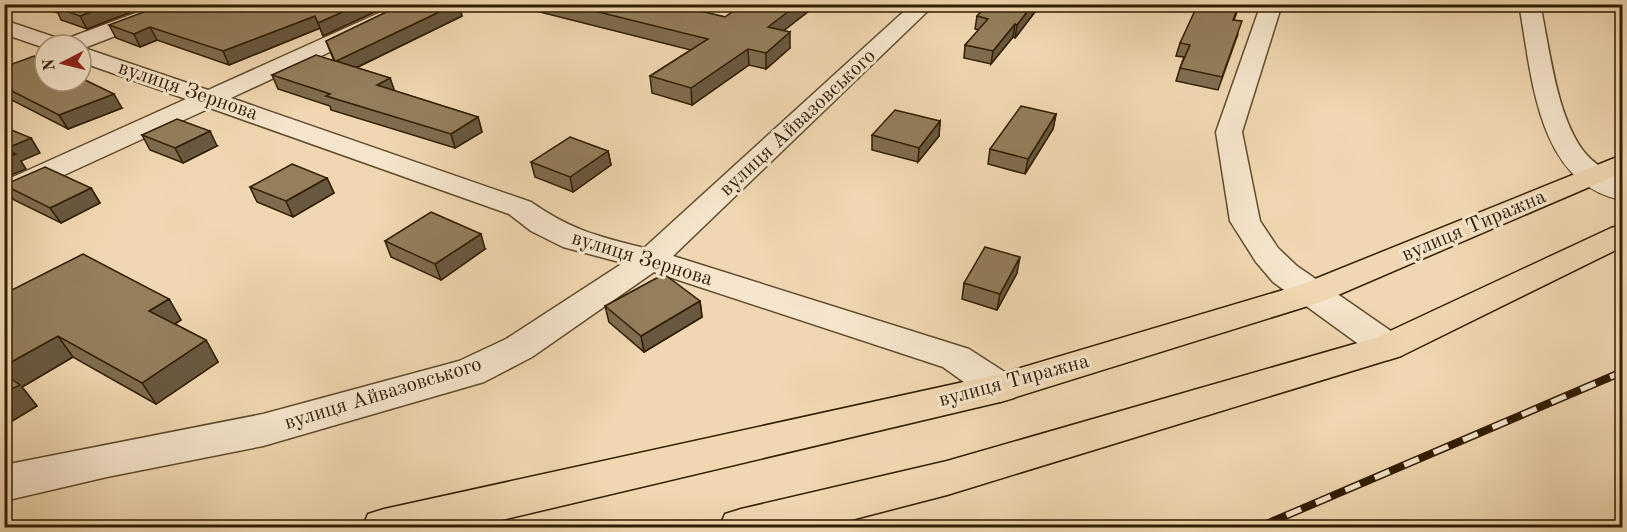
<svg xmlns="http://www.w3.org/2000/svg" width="1627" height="532" viewBox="0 0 1627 532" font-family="'Old Standard TT',serif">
  <rect width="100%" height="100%" fill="#f0d7b1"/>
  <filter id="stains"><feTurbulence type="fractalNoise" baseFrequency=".00333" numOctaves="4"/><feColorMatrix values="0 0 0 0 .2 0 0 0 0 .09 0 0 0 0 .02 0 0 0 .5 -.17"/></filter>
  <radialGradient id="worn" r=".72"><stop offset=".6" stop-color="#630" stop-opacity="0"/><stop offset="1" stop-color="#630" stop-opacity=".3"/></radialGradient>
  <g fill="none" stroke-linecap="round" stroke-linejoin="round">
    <defs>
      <path id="minor" d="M160,4H191L188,8L84,48L208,90L399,4H427L424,8L231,98L531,202C571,230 597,236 644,248L912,4H935L673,256L969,349L1014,378L1019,388L1014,398L1000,402L986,398L943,367L654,272L532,357L484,382L263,446L107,477L4,501V465L263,414L459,361L506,339L623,263L563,247L531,231L509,214L210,108L14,198L4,201V181L186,99L81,62V45H45V48L4,34V20L63,40Z
        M1261,4H1282L1242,132L1260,221L1278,248L1297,266L1401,338L1406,347L1401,356L1388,360L1375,356L1273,282L1256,262L1230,221L1216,132Z
        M1519,4H1540C1550,49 1556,117 1585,153C1595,165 1609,172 1622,180V200C1536,183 1532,74 1519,4Z"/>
      <path id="major" d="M1622,155V173L1324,301L1000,402L468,528H362L368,514L384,509L1000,374L1300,285Z
        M1622,225V247L1401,356L947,495L820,528H719L725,514L741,509L947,461L1375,338L1611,228Z"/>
    </defs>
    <use href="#minor" stroke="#604c2c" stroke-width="3"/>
    <use href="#major" stroke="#301d00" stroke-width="3"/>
    <use href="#minor" fill="#f5e5cc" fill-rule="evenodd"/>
    <use href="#major" fill="#f0d7b1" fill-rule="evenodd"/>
    <defs>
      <path id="rail" d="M1257,528L1622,372"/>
    </defs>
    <use href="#rail" stroke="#301d00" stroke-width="8"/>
    <use href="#rail" stroke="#f5e5cc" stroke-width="5" stroke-dasharray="16" stroke-linecap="butt"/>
  </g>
  <path fill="#7f6c4f" stroke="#301d00" stroke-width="1.5" d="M32,4H152L87,29L61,20L58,13Z
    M392,4L323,36L320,28L229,65L157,40L140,47L116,38L109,25Z
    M403,4H459L462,16L356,68L390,78L394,91L478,117L482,132L455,148L331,110L330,106L278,89L272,75L334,61L326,41Z
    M508,4H671L725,17L744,4H818L784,30L790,48L766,69L749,65L692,105L652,93L650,76L691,50Z
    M988,4H1041L1015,38L1013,37L991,64L964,58L965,45L979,30L975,29L977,16Z
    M1240,4L1234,20L1238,34L1218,90L1176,81L1180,68L1184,57L1176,56L1180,43Z
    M4,67L122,108L68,129L4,96Z
    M1056,114L1053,129L1025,174L988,164L990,149Z
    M940,121L939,136L918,162L872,150V135Z
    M142,135L217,146L183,163L150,150Z
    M608,151L611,165L573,192L535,177L531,162Z
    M327,178L334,193L293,217L257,202L250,187Z
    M4,185L91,188L100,203L61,223L14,200Z
    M385,241L485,249L441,280L391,257Z
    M1017,273L997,310L962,299L964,283Z
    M4,294L169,299L181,320L175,324L206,340L218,362L156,404L73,357L22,387L37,406L4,426Z
    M700,301L702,317L644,352L609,322L605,306Z"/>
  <path fill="#685840" stroke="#301d00" stroke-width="1.5" d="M112,4H152L87,29L80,16Z
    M360,4H392L323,36L318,23Z
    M456,4H459L462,16L341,75L336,61Z
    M798,4H818L769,42L768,27Z
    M1033,4H1041L1015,38L1017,25Z
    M315,16L320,28L229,65L223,51Z
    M1015,24L1013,37L991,64L993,51Z
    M150,27L157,40L140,47L134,34Z
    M790,32V48L766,69V53Z
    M748,49L749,65L692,105L691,88Z
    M390,78L395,92L377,85Z
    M114,94L122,108L68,129L59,115Z
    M1056,114L1053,129L1025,174L1028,159Z
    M478,117L482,132L455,148L451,134Z
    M940,121L939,136L918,162L919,148Z
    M210,131L217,146L183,163L175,148Z
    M31,138L40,153L21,161L26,169L4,178L5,149Z
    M608,151L611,165L573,192L570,177Z
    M327,178L334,193L293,217L286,201Z
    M91,188L100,203L61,223L50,208Z
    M481,234L485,249L441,280L435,264Z
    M1020,257L1017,273L997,310L1000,294Z
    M169,299L181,320L162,332L149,311Z
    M700,301L702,317L644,352L641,336Z
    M58,336L73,357L22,387L37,406L4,426V366Z
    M206,340L218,362L156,404L142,383Z"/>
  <path fill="#947e5c" stroke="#301d00" stroke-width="1.5" d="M112,4L80,16L54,7L62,4Z
    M165,4H360L318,23L315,16L223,51L150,27L134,34L109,25Z
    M403,4H456L336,61L390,78L377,85L478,117L451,134L326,96L330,94L272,75L316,55L335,61L326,41Z
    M566,4H671L725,17L744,4H798L768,27L790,32L766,53L748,49L691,88L650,76L708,39Z
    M988,4H1033L1017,25L1015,24L993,51L965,45L988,19L977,16Z
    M1198,4H1239L1233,20L1242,21L1222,77L1180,68L1190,45L1180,43Z
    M34,56L45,62V81H81V78L114,94L59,115L4,87V67Z
    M1021,106L1056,114L1028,159L990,149Z
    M895,110L940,121L919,148L872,135Z
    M177,119L210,131L175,148L142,135Z
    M4,127L31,138L5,149L16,154L4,159Z
    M570,137L608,151L570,177L531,162Z
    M292,164L327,178L286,201L250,187Z
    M45,167L91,188L50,208L4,185Z
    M431,212L481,234L435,264L385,241Z
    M985,247L1020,257L1000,294L964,283Z
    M83,254L169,299L149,311L206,340L142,383L58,336L4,366V294Z
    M664,274L700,301L641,336L605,306Z
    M4,374L20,385L4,393Z"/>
  <g text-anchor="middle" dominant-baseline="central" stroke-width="6" stroke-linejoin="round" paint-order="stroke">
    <g font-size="21" fill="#301d00" stroke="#f5e5cc">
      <text transform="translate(188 91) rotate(19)">вулиця Зернова</text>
      <text transform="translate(798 123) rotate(-43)">вулиця Айвазовського</text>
      <text transform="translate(1474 226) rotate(-23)">вулиця Тиражна</text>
      <text transform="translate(642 259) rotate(17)">вулиця Зернова</text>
      <text transform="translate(1014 381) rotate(-15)">вулиця Тиражна</text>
      <text transform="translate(383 394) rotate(-17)">вулиця Айвазовського</text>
    </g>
  </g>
  <rect width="1627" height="532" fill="none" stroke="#f0d7b1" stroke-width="24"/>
  <rect x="6" y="6" width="1615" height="520" fill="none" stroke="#301d00" stroke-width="3"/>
  <rect x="12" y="12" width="1603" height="508" fill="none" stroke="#301d00" stroke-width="1.5"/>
  <g transform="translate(63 63) rotate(263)"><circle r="28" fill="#f5e5cc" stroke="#a6957a" stroke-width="1.5"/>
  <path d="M0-4.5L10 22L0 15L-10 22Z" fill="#8f2418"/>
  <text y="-9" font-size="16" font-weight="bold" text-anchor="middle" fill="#301d00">N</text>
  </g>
  <rect width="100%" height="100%" filter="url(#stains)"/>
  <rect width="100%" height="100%" fill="url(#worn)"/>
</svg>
